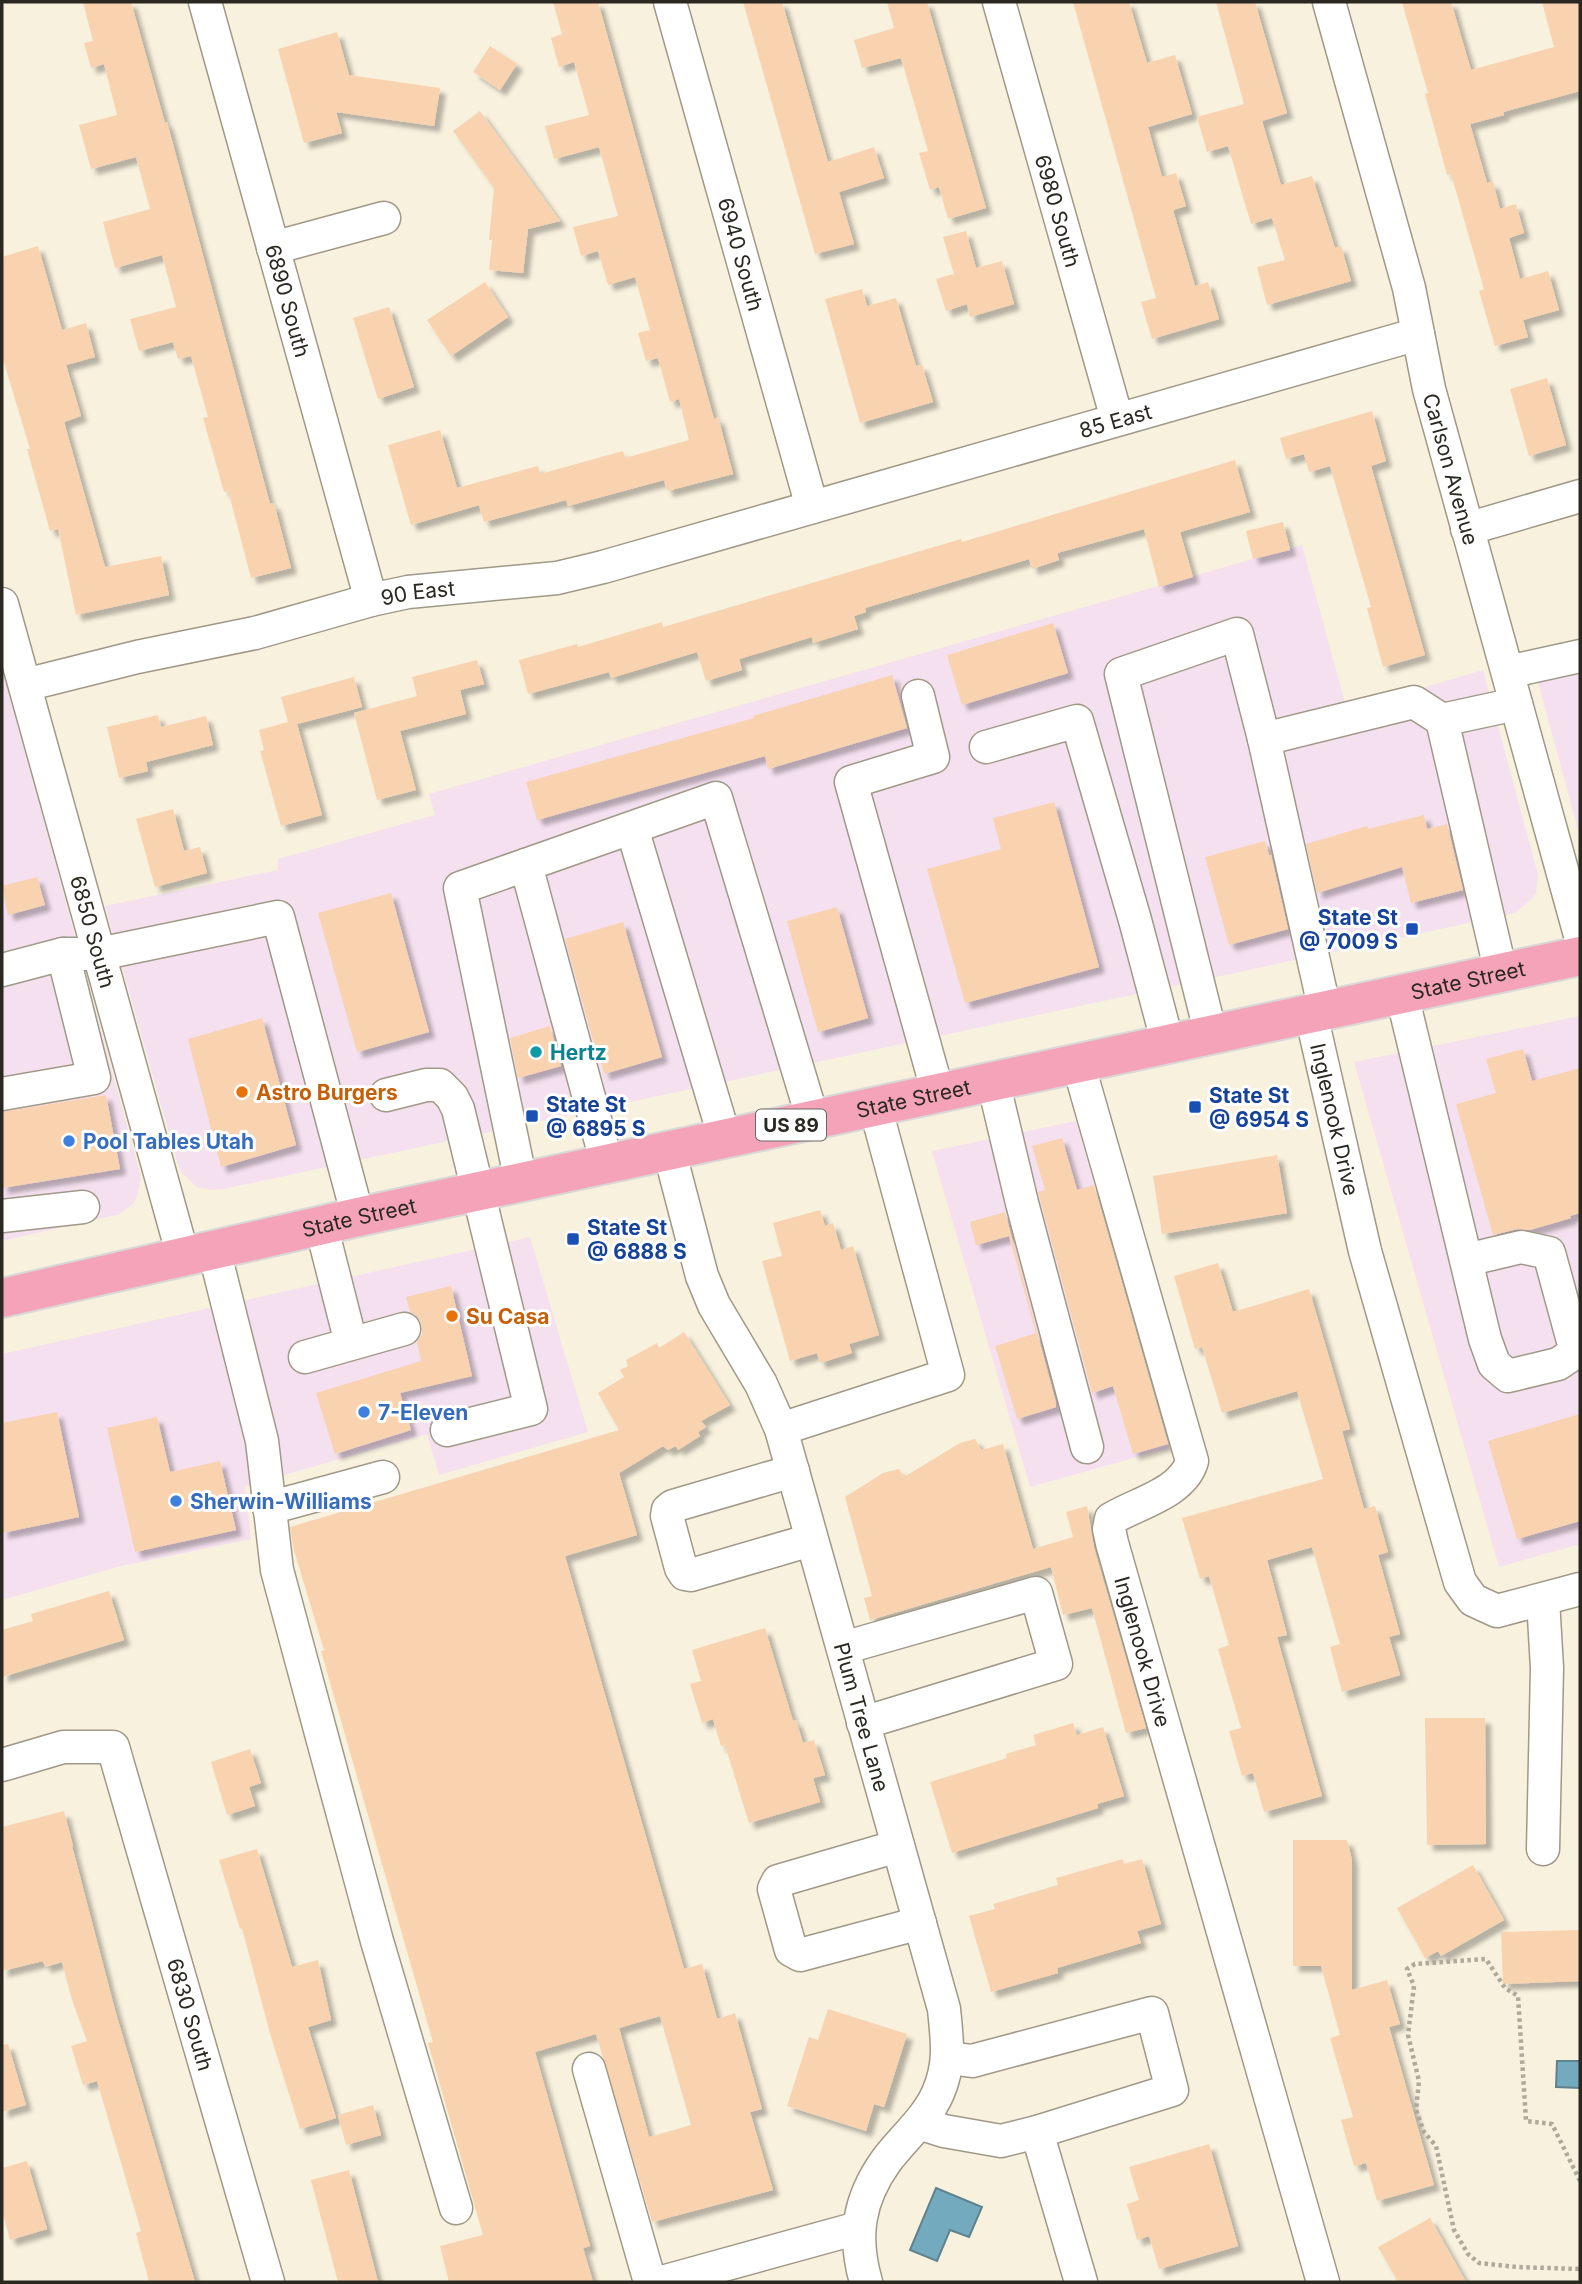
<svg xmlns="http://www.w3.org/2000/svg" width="1582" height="2284" viewBox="0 0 1582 2284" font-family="Inter,sans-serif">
  <defs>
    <filter id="shadow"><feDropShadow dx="6" dy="6" stdDeviation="2" flood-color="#0004"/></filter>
  </defs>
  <rect width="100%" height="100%" fill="#f8f1de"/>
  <path fill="#f5e0ef" d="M1302,545L1347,710L1483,670L1538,875L1536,893L1533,898L1515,913L223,1189L212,1190L197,1187L182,1173L177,1162L105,906L278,870V859L435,815L429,794Z
    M1580,645V837L1531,656Z
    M4,676L141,1177L137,1197L133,1204L120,1214L2,1241V677Z
    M1580,1016V1544L1499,1567L1354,1062Z
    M1076,1121L1169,1448L1030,1487L932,1151Z
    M530,1237L588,1432L439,1475L427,1434L245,1486L251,1539L121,1566L2,1600V1354Z"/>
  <path fill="#74aabe" stroke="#5e838f" stroke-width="2" d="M1557,2061H1580V2088L1556,2087Z
    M936,2188L982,2207L969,2237L950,2230L937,2261L910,2250Z"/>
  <path fill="#f9d3af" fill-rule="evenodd" filter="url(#shadow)" d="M83,2H131L165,123L167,122L270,504L274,503L291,568L251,578L228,490L224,492L203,418L208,417L191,356L178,359L173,342L139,351L130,319L176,307L162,255L115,268L103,222L150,209L136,157L91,169L79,125L117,115L104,64L91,68L84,43L93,41Z
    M553,2H598L714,419L718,417L733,474L667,491L664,480L568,506L566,500L484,522L479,505L411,525L388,445L440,430L457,488L538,466L540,474L623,451L625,458L689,440L679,399L670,402L658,358L646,361L638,333L650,330L635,277L608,285L598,251L581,256L573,227L618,216L599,147L554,159L545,126L589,115L574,62L559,67L551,38L562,34Z
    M743,2H782L828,162L874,147L884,178L839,192L854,244L815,254Z
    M887,2H927L986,208L948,219L939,187L930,190L919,153L928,151L901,58L862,68L854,40L894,28Z
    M1073,2H1129L1147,63L1175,55L1192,114L1148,127L1162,177L1176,173L1186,206L1173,210L1195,286L1208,282L1219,319L1152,339L1141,302L1156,298Z
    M1216,2H1255L1287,113L1262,121L1281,185L1312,176L1335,248L1341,246L1351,281L1267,305L1257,267L1285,260L1272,218L1251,224L1228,146L1207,152L1197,117L1244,104Z
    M1402,2H1451L1471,70L1554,47L1542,2H1580V91L1503,112L1504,115L1470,124L1487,183L1493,182L1500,209L1516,204L1524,233L1509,238L1520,279L1548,271L1559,310L1523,320L1528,337L1495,346L1479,291L1484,289L1451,174L1447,175L1425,94L1428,93Z
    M337,32L349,75L440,88L434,126L336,112L342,133L304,143L278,49Z
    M490,46L517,64L500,90L473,72Z
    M480,111L560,221L528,229L523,273L489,270L492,240H489L494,188L453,131Z
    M966,231L976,268L1002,261L1014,304L970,317L967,304L946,311L936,279L954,274L943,237Z
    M38,246L62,330L86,323L95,357L66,365L81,416L64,422L105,567L161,556L169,595L76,615L58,529L50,531L27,449H30L2,356V257Z
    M485,282L508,317L451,356L427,320Z
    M862,289L867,306L896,298L916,366L922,365L933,402L860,423L825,299Z
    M389,307L414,387L378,399L353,318Z
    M1547,378L1566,445L1529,456L1510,389Z
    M1372,411L1386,461L1371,466L1425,655L1383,667L1367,608L1371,607L1330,466L1309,472L1304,454L1286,459L1280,438Z
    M1235,460L1250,512L1180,532L1193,577L1159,587L1144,529L1057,553L1059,560L1032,569L1029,559L865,608L866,612L854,616L858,629L813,643L812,637L739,659L742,670L706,681L697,652L611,678L609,672L528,694L519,660L577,644L578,647L662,622L663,627L961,539L962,542Z
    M1283,522L1290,550L1253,559L1246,531Z
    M1053,623L1068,673L962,705L947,655Z
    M477,660L484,684L460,690L466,714L400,731L416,790L377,800L354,713L417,696L412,677Z
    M892,675L907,728L768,769L765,756L537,820L526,782L754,718L753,716Z
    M354,677L362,707L297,724L322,815L281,826L260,751L264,750L259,730L288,722L281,697Z
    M158,715L161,727L206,716L213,745L146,762L148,771L119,778L107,727Z
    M1054,802L1099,967L965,1003L927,869L1001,849L993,818Z
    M173,809L184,851L200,847L207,873L155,887L136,819Z
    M1424,815L1427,829L1447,824L1463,890L1411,903L1402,867L1317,893L1306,844L1367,826L1368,829Z
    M1265,841L1269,855H1271L1288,929L1229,945L1205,857Z
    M37,877L45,905L8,915L2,886Z
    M391,893L429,1032L357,1052L318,913Z
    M837,907L868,1018L818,1032L787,921Z
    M623,922L662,1057L604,1074L599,1054L597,1055L565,939Z
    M262,1018L296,1145L221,1167L188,1039Z
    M550,1026L561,1066L518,1078L510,1038Z
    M1523,1049L1532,1081L1580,1068V1213L1570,1216L1571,1218L1530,1230L1517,1229L1493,1235L1456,1104L1496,1093L1486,1059Z
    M106,1095L120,1169L2,1188V1112Z
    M1062,1138L1077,1190L1094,1185L1168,1444L1133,1454L1113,1386L1092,1393L1038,1192L1045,1190L1032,1146Z
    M1277,1155L1287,1213L1162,1234L1153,1176Z
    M820,1210L825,1226L833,1223L841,1250L853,1246L879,1335L849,1344L852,1353L820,1363L817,1353L790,1361L762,1261L782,1256L773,1223Z
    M1005,1212L1056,1403V1407L1017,1419L995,1346L1036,1333L1009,1236L976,1245L970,1222Z
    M1218,1263L1233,1312L1309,1289L1350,1429L1342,1431L1364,1509L1375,1506L1388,1552L1378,1555L1400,1634L1389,1637L1400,1675L1342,1692L1330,1647L1340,1644L1312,1547L1267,1560L1287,1635L1277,1637L1322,1796L1264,1812L1253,1773L1242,1776L1229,1731L1241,1728L1218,1649L1229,1645L1209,1576L1200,1579L1182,1518L1323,1479L1297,1391L1222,1413L1202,1347L1195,1349L1174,1276Z
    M451,1286L472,1376L400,1393L411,1430L335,1454L316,1393L421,1361L417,1342L422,1334V1325L417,1316L410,1312L406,1297Z
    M684,1332L730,1405L701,1421L706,1427L698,1432L700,1436L678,1450L676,1446L668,1450L663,1446L619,1473L637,1535L565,1556L684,1969L702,1964L717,2019L735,2013L762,2109L750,2112L773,2190L652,2222L596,2034L535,2052L590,2246L583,2248L593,2282H449L440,2246L483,2235L428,2043L433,2042L321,1651L324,1650L293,1547L290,1527L619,1430L598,1393L624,1377L620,1370L628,1366L626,1360L657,1343L659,1348ZM660,2016L691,2125L649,2137L619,2028Z
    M57,1412L79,1517L2,1533V1423Z
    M1580,1414V1521L1517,1539L1488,1441Z
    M157,1417L170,1472L220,1461L236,1530L135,1552L107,1428Z
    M975,1439L981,1450L1003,1444L1033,1549L1073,1537L1066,1512L1087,1506L1094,1548L1146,1728L1126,1733L1092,1608L1063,1615L1051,1567L870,1620L864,1598L872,1596L845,1497L883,1473L899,1469L904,1477L960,1443Z
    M109,1591L124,1640L2,1677V1630L33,1621L31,1614Z
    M765,1628L793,1721L796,1720L803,1743L814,1740L825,1775L813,1778L820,1802L749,1823L725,1745L721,1746L713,1719L702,1723L690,1684L701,1681L692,1650Z
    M1425,1718H1485L1486,1844L1427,1845Z
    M1073,1723L1077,1735L1103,1727L1124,1796L1097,1804L1098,1808L952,1853L930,1782L1007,1758L1006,1754L1036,1745L1033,1735Z
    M250,1749L261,1783L249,1787L255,1806L227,1815L211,1762Z
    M64,1811L73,1846H72L115,2010L195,2282H149L136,2233L141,2231L97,2081L83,2085L71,2046L87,2041L72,2000L62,1962L45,1967L43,1961L2,1971V1827Z
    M1293,1840H1347L1352,1860V1990L1387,1980L1400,2024L1389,2027L1434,2185L1377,2201L1366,2163L1354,2166L1341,2120L1353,2117L1330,2038L1340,2035L1321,1966H1293Z
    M257,1849L292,1967L318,1960L331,2020L308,2027L336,2118L300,2129L271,2037L242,1928L240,1929L219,1860Z
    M1123,1859L1124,1864L1142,1859L1161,1924L1137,1931L1141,1943L1057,1968L1058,1973L991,1992L969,1916L995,1909L993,1904L1058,1885L1056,1878Z
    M1473,1865L1504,1920L1441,1956L1438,1951L1425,1958L1397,1908Z
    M1580,1930V1981L1503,1984L1501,1932Z
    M828,2009L907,2034L884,2107L874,2104L866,2131L787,2106L809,2037L818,2040Z
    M8,2044L26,2105L2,2112V2045Z
    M373,2105L381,2135L346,2145L338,2115Z
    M1209,2144L1238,2246L1159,2269L1149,2236L1137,2240L1127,2204L1139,2200L1129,2167Z
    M27,2161L47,2229L10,2240L2,2210V2168Z
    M349,2170L378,2282H338L311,2180Z
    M1430,2218L1466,2282H1398L1378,2247Z"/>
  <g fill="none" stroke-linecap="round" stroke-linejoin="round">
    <defs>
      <g id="minor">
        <path id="s1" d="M205,2L371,600"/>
        <path id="s2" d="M670,2L812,507"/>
        <path id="s3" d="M999,2L1117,419"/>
        <path id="s4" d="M1329,2L1409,288L1429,389L1580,935"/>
        <path d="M273,248L384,218"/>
        <path d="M1467,529L1580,496"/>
        <path id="s5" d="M2,604L183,1256"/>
        <path d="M1508,672L1580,656"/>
        <path id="s6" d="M25,685L137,657L255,633L371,600L408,592L557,578L603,567L1418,334"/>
        <path d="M918,696L933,757L851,782L938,1093"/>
        <path d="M1264,739L1325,1011"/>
        <path d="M986,747L1077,721L1135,920L1168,1044"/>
        <path d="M632,828L725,1139"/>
        <path d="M526,865L607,1164"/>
        <path d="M2,970L63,954H99L278,917L358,1217"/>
        <path d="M1501,973L1442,720L1516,704"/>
        <path d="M1402,995L1485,1339L1494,1364L1508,1376L1558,1364L1576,1352L1549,1253L1521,1247L1466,1260"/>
        <path id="s7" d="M1311,1014L1365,1251L1460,1582L1473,1600L1497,1611L1580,1589"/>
        <path d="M1211,1035L1121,674L1237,634L1264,739L1414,702L1442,720"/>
        <path id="s8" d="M1078,1063L1192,1461C1183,1493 1137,1503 1111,1519L1109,1529L1112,1543L1323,2282"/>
        <path d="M993,1081L1022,1203L1087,1447"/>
        <path d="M2,1094L94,1078L63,954"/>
        <path d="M386,1095L426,1085H440L452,1097L458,1109L531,1409L447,1430"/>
        <path id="s9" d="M669,1150L702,1276L714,1305L761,1384L781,1429L944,2009C947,2040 951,2063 938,2093C926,2120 903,2138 886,2161C858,2200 853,2237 866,2282"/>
        <path d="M521,1182L460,888L716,798L813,1120"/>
        <path d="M2,1216L83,1207"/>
        <path d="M321,1225L351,1343"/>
        <path d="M214,1250L262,1441L277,1570L377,1941L456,2208"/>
        <path d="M305,1357L404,1329"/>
        <path d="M781,1429L948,1375L875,1106"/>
        <path d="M793,1471L673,1506L668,1510L667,1516L681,1568L685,1574L691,1575L811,1540"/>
        <path d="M269,1508L383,1477"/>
        <path d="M843,1648L1036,1593L1056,1664L863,1723"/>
        <path id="s10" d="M2,1765L63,1747H113L268,2282"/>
        <path d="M898,1846L778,1881L774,1889L791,1950L800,1955L920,1923"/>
        <path d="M1543,1849L1547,1668L1543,1600"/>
        <path d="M589,2069L650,2282"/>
        <path d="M919,2123L944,2131L1001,2141L1037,2132L1172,2090L1152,2013L972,2061L949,2058"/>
        <path d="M1037,2132L1081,2282"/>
        <path d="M662,2282L858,2228"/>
      </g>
      <g id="major">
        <path id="s11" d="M2,1298L358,1217L1580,956"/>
      </g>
    </defs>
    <use href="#minor" stroke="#a09988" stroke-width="35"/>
    <use href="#major" stroke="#d9d8d7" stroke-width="42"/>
    <path stroke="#aea99a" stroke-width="4.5" stroke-dasharray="3.5 3.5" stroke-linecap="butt" d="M1580,2181L1552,2124L1526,2121L1518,1996L1505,1988L1486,1959L1415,1964L1407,1969L1414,1986L1408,2035L1419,2081L1416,2110L1424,2132L1436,2146L1454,2230L1468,2254L1479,2263L1517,2267L1580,2269"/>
    <use href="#minor" stroke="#fff" stroke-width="32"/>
    <use href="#major" stroke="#f5a3b8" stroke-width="38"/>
  </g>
  <g fill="#1a4fb4" stroke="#fff" stroke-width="2.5">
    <rect x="1405" y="922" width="14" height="14" rx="3.5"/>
    <rect x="1188" y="1100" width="14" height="14" rx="3.5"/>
    <rect x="525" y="1109" width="14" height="14" rx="3.5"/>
    <rect x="566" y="1232" width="14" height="14" rx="3.5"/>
  </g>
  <circle fill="#0f9aa8" stroke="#fff" stroke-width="2.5" cx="536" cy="1052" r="7"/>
  <g fill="#e8710a" stroke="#fff" stroke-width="2.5">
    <circle cx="242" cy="1092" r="7"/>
    <circle cx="452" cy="1316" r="7"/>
  </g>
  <g fill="#3f7fe0" stroke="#fff" stroke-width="2.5">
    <circle cx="69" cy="1141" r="7"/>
    <circle cx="364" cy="1412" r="7"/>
    <circle cx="176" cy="1501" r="7"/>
  </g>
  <g text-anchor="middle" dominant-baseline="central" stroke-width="6" stroke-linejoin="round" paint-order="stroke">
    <rect fill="#fff" stroke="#6a6864" stroke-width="2" x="756" y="1109.5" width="70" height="31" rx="5"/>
    <g font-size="19" font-weight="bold" fill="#2a2821">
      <text x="791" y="1125">US 89</text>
    </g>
    <g font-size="21" fill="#2a2821" stroke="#fff">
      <text stroke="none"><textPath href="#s3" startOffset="217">6980 South</textPath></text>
      <text stroke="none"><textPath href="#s2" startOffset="262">6940 South</textPath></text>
      <text stroke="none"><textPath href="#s1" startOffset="310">6890 South</textPath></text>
      <text stroke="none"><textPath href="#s6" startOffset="1124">85 East</textPath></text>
      <text stroke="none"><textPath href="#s4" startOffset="483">Carlson Avenue</textPath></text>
      <text stroke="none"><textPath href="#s6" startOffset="404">90 East</textPath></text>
      <text stroke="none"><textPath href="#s5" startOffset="340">6850 South</textPath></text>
      <text stroke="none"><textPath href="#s11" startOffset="1500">State Street</textPath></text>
      <text stroke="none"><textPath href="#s11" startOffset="933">State Street</textPath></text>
      <text stroke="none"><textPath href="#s7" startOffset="108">Inglenook Drive</textPath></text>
      <text stroke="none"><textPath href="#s11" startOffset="366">State Street</textPath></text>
      <text stroke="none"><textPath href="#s8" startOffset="654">Inglenook Drive</textPath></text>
      <text stroke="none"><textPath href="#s9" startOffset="602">Plum Tree Lane</textPath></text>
      <text stroke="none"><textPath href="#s10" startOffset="392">6830 South</textPath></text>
    </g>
    <g font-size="21" font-weight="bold" fill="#164399" stroke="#fff" text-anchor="start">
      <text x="1398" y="917" text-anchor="end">State St<tspan x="1398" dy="24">@ 7009 S</tspan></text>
      <text x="1209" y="1095">State St<tspan x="1209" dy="24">@ 6954 S</tspan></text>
      <text x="546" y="1104">State St<tspan x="546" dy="24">@ 6895 S</tspan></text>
      <text x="587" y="1227">State St<tspan x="587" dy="24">@ 6888 S</tspan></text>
    </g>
    <g font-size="21" font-weight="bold" fill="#0d838f" stroke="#fff" text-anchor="start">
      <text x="550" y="1052">Hertz</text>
    </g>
    <g font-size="21" font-weight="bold" fill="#c56008" stroke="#fff" text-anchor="start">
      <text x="256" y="1092">Astro Burgers</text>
      <text x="466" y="1316">Su Casa</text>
    </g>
    <g font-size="21" font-weight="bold" fill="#366cbe" stroke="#fff" text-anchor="start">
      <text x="83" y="1141">Pool Tables Utah</text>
      <text x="378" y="1412">7-Eleven</text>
      <text x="190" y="1501">Sherwin-Williams</text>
    </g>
  </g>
  <rect width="1582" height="2284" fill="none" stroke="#2a2821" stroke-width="7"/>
</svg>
